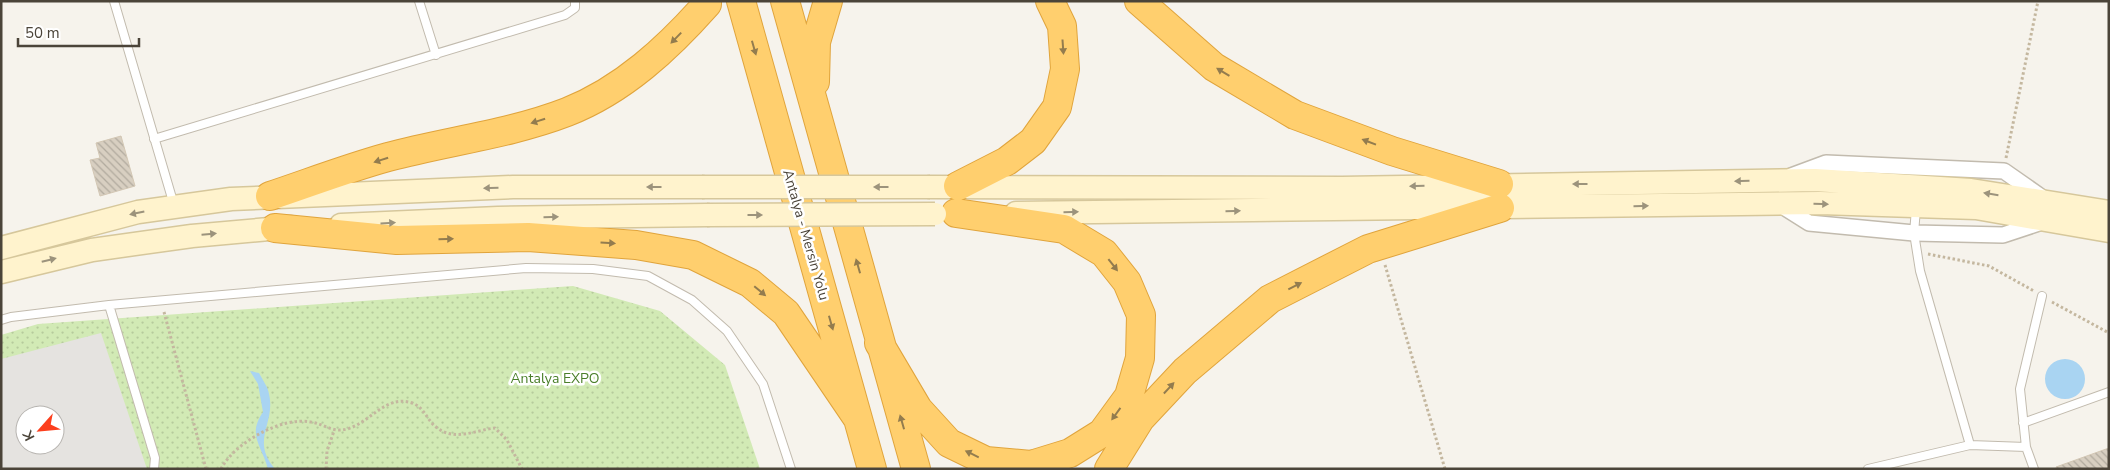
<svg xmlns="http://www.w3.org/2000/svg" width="2110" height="470" viewBox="0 0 2110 470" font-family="'Nunito Sans',sans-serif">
  <defs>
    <pattern id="grass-dots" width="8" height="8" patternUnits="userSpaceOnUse" patternTransform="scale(1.25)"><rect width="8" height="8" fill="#d2eab5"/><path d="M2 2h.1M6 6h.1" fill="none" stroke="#b6ca9c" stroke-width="1.8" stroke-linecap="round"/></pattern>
    <pattern id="building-back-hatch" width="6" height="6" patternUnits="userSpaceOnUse" patternTransform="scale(1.25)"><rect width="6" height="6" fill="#d8cfc1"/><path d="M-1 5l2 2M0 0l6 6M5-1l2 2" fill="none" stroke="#b1aa9e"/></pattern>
  </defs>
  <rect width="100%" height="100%" fill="#f6f3ec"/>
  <path fill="url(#grass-dots)" fill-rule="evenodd" d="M573,286L660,311L725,365L760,469H1V335L38,324ZM25,415H55V445H25Z"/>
  <path fill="#e5e3e0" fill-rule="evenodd" d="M101,333L147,469H1V359ZM25,415H55V445H25Z"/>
  <path fill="#a9d4f2" d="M2045 379a20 20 0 1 1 40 0a20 20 0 1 1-40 0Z
    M250,371L259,373C262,379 268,387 269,394C276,424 250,440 275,469H268C262,446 247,435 263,412L258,384Z"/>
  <path fill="url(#building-back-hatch)" stroke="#d3c7b4" d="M121,136L135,186L100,196L90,160L100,158L96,143Z
    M2109,448V469H2057L2056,467Z"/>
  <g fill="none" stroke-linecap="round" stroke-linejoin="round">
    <defs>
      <path id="lane" d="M114,1L174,205
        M419,1L436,55
        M154,139L565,15L575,8V1
        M109,305L155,458L154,469
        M1,320L11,317L109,305L526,268L593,269L648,276L692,300L727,331L763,384L791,469
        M2023,423L2109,392
        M1970,445L2026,447L2034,469
        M2026,447L2020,389L2042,296
        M1868,469L1970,445L1920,271L1914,233L1916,209"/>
      <path id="street" d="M1791,176L1826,163L2004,171L2044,199
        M1779,204L1809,223L1914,233L2003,235L2042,222"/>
      <path id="secondary" d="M930,187L1342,188L1815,180L1971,190L2109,212
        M1016,213L1820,203L1976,208L2109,231
        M341,225L498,218L707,215
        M1,248L138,212L231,199L513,187H702
        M1,272L92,250L192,236L291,227"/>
      <path id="highway" d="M741,1L872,469
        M785,1L916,469
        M1139,1L1214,67L1295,115L1392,151L1499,184
        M815,82L816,42L828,1
        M958,186L1007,161L1033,141L1057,107L1065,69L1062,26L1050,1
        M270,196C309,183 348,168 388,157C448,141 510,134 567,112C623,90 668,48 707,4V1
        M275,228L397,240L528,237L636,245L693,255L750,283L786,313L858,419
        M879,343L918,409L949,443L986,461L1031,465L1070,453L1102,433L1129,396L1140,358L1141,315L1127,282L1104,253L1064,229L956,213
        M1109,469L1140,419L1185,371L1270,299L1368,249L1500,208"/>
    </defs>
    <use href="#lane" stroke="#c2bbae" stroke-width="10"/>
    <use href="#street" stroke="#c2bbae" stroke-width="18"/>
    <use href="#secondary" stroke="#d6c79b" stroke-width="25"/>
    <use href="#highway" stroke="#e0a43c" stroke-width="30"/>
    <path stroke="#c4b79f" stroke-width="3" stroke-dasharray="2.5 2.5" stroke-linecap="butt" d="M2006,158L2038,1
      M1928,254L1989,266L2034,291
      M1385,265L1445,469
      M2052,302L2109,333
      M164,312L206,469
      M221,469C234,443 282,416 311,422C325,424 332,433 347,429C370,423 386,394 412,403C424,407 427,420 436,427C454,442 476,430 495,428L507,440L522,469
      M326,469L327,451L334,431"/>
    <use href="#lane" stroke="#fff" stroke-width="8"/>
    <use href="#street" stroke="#fff" stroke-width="15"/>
    <use href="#secondary" stroke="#fff3cd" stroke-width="22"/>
    <use href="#highway" stroke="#ffcf6e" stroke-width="28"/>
    <defs>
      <path id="secondary-bridge" d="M702,187H930
        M707,215L935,214"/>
    </defs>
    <use href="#secondary-bridge" stroke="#d6c79b" stroke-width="25" stroke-linecap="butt"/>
    <use href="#secondary-bridge" stroke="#fff3cd" stroke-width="22"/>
  </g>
  <defs><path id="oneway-solid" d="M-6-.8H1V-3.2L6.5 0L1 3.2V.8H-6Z" transform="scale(1.25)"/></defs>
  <g fill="#937c4e">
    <use href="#oneway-solid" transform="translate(676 38) rotate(134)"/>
    <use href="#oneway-solid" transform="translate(1063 47) rotate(86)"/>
    <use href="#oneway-solid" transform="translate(754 48) rotate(74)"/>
    <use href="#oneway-solid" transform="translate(1223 72) rotate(-149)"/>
    <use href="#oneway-solid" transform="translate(538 121) rotate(162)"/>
    <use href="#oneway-solid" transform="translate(1369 142) rotate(-159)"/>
    <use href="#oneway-solid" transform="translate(381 160) rotate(162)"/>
    <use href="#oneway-solid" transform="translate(446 239) rotate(-1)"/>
    <use href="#oneway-solid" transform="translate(608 243) rotate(4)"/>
    <use href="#oneway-solid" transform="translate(1113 265) rotate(52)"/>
    <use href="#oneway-solid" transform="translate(858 266) rotate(-106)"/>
    <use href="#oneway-solid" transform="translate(1295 286) rotate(-27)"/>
    <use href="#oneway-solid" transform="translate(760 291) rotate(40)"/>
    <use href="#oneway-solid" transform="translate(831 323) rotate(74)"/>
    <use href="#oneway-solid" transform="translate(1169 388) rotate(-47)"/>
    <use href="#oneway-solid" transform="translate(1116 414) rotate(126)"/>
    <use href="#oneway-solid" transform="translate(902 422) rotate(-106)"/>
    <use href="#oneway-solid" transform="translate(972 454) rotate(-154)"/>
  </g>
  <g fill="#9c937c">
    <use href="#oneway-solid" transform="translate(1742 181) rotate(179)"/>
    <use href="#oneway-solid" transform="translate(1580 184) rotate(180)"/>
    <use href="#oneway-solid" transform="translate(1417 186) rotate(178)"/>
    <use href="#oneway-solid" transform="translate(654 187) rotate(-180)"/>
    <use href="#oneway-solid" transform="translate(881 187) rotate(180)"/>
    <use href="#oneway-solid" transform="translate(491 188) rotate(178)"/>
    <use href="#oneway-solid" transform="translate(1991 194) rotate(-171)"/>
    <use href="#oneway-solid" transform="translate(1821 204) rotate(1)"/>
    <use href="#oneway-solid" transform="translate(1641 206) rotate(-1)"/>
    <use href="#oneway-solid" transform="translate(1233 211) rotate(-1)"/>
    <use href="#oneway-solid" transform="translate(1071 212) rotate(-1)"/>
    <use href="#oneway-solid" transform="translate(137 213) rotate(168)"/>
    <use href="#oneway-solid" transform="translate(755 215)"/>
    <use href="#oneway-solid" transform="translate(551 217) rotate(-1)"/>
    <use href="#oneway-solid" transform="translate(388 223) rotate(-3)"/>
    <use href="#oneway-solid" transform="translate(209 234) rotate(-5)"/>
    <use href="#oneway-solid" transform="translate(49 260) rotate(-14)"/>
  </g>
  <g text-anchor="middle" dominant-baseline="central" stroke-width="5" stroke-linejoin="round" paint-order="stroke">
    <g font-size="14" fill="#4b4439" stroke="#fff">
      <text transform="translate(806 235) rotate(74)">Antalya - Mersin Yolu</text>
    </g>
    <g font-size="14" fill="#4a7f2a" stroke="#fff">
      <text x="555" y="378">Antalya EXPO</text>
    </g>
  </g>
  <rect width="2110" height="470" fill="none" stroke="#4b4439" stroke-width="5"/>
  <g transform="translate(40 430) rotate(243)"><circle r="24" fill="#ffffff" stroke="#b7b4b0"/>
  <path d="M0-4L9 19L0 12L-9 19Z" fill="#fc3f1d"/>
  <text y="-8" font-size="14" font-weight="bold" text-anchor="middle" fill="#4b4439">K</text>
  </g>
  <path d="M18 38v8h121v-8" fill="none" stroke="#4b4439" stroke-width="2.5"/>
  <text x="25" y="38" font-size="15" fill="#4b4439" stroke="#ffffff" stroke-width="4" paint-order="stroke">50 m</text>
</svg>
